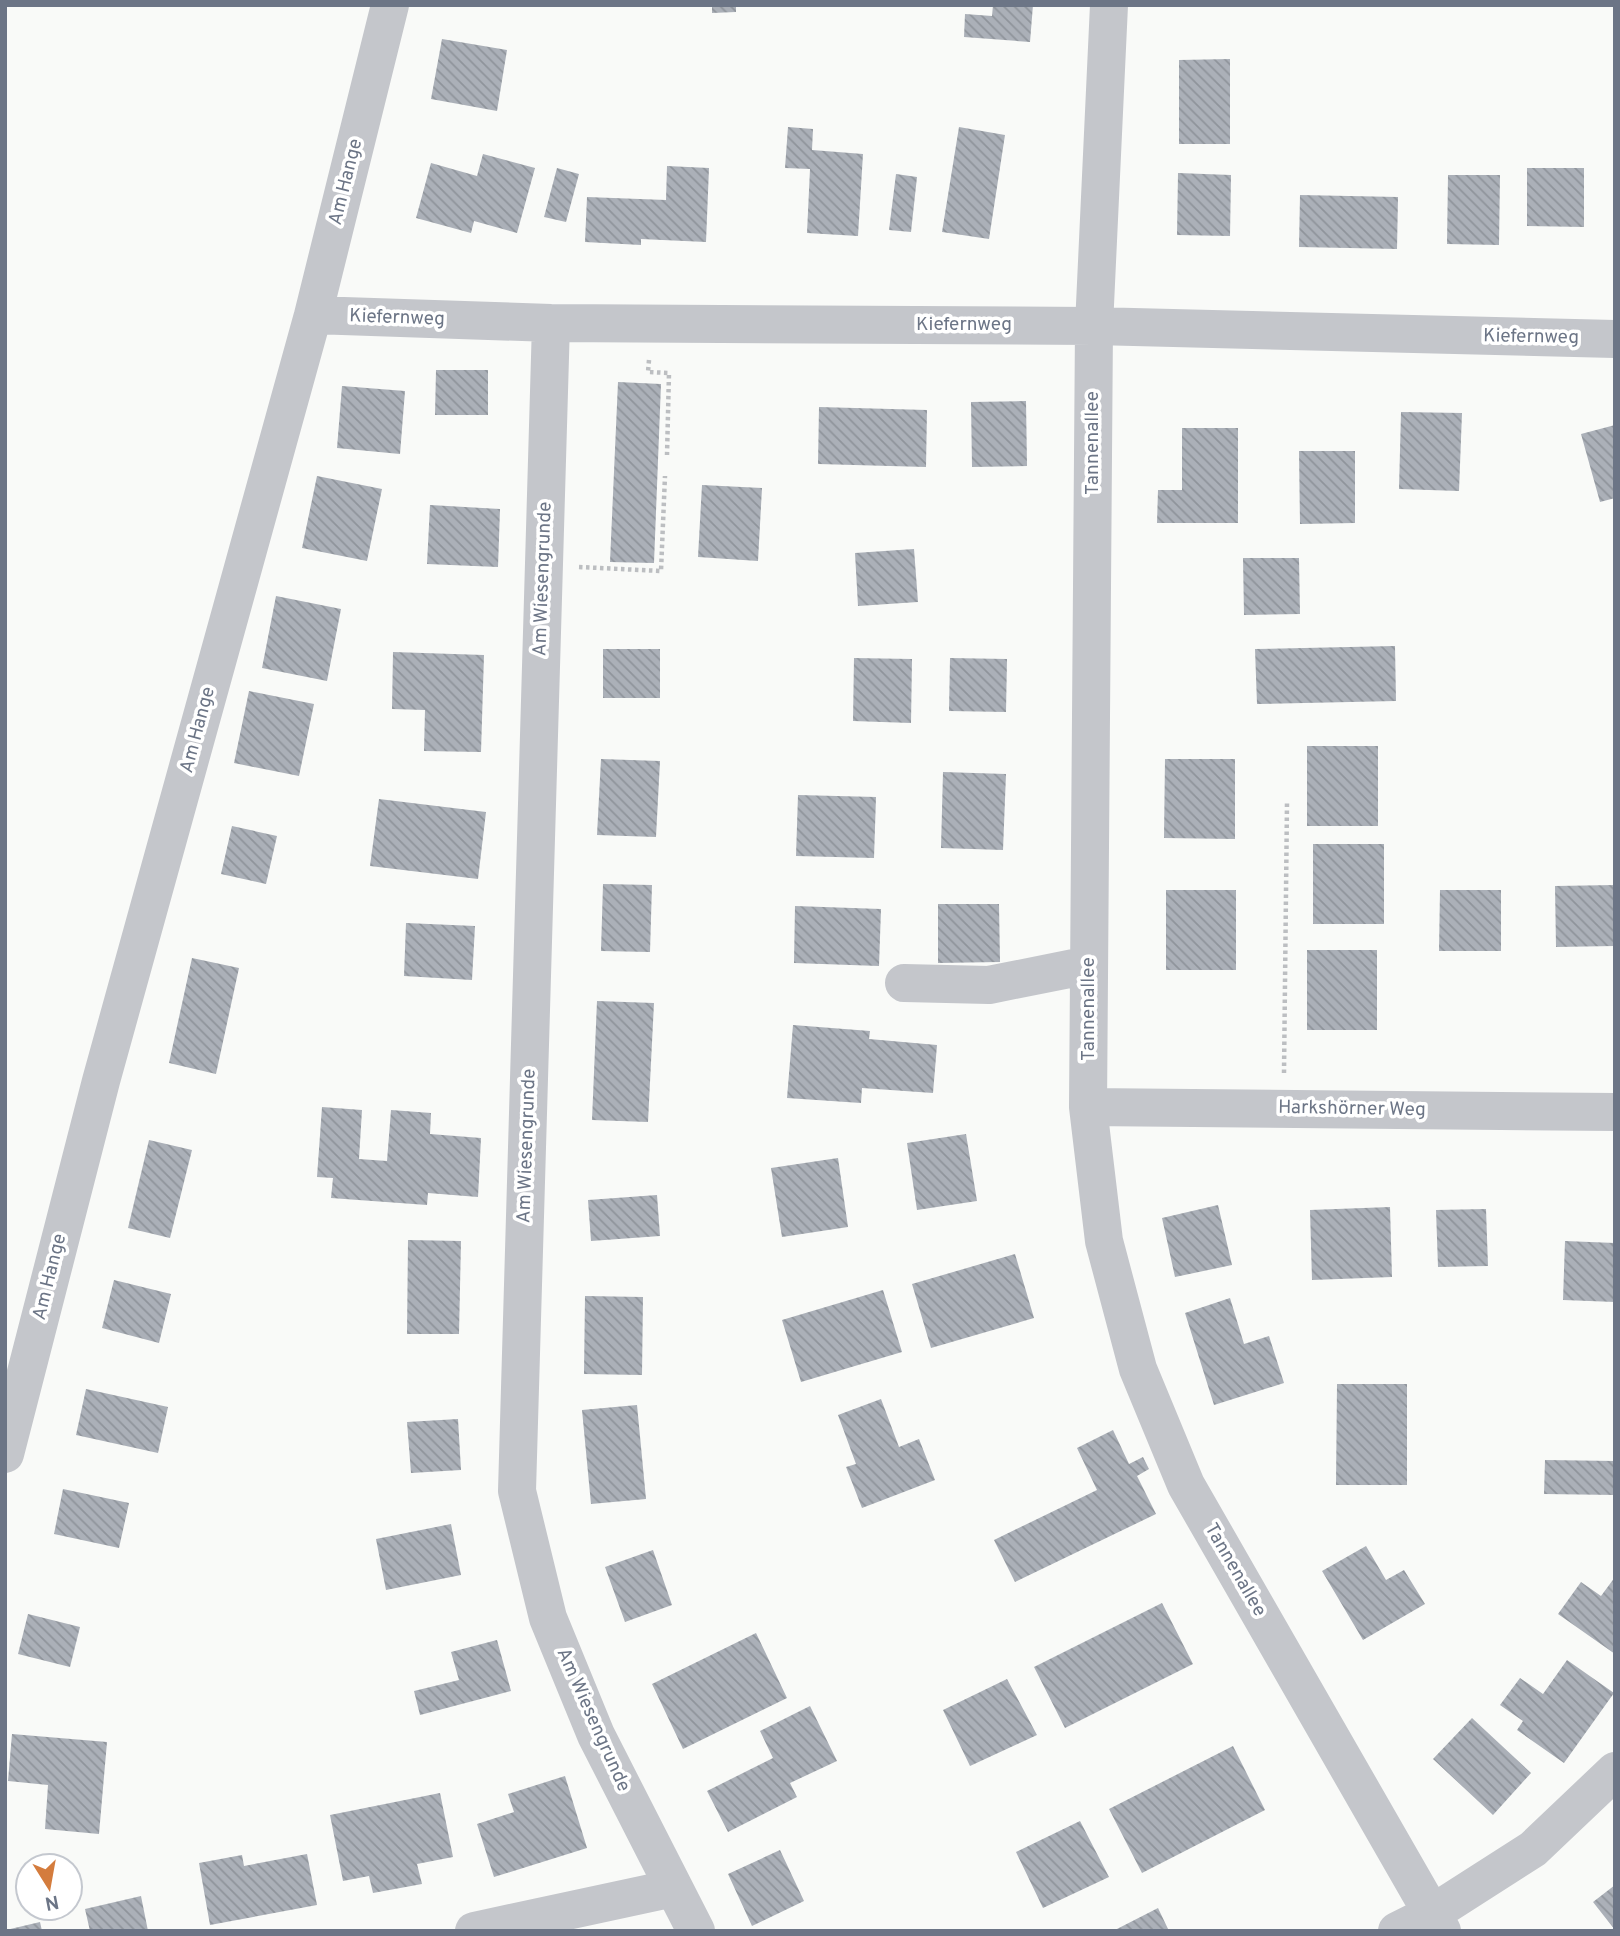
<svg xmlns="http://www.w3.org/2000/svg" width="1620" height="1936" viewBox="0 0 1620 1936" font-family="Overpass,sans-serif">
  <defs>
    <pattern id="building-back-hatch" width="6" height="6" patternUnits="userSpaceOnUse" patternTransform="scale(1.75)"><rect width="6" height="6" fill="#abb0b8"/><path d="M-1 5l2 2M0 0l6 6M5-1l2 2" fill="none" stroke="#8f949b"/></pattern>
  </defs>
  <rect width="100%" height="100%" fill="#f9faf8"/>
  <path fill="url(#building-back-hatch)" d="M712,5H736V12L712,13Z
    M993,5H1033L1030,42L964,37L965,14L992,16Z
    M442,39L507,50L497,111L431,99Z
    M1230,59V144H1179V60Z
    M788,127L813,129L812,150L863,154L858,236L807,233L810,169L785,168Z
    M959,127L1005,135L989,239L942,232Z
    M483,154L535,168L517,233L474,221L471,233L416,218L431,163L477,176Z
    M667,166L709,168L706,242L641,239V245L585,242L587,197L666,200Z
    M557,168L579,174L566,222L544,217Z
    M1527,168H1584V227L1527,226Z
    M1178,173L1231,175L1230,236L1177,235Z
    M896,174L917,177L911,232L889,230Z
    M1448,175H1500L1499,245L1447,244Z
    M1300,195L1398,197L1397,249L1299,247Z
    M436,370H488V415H435Z
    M618,382L661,384L654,563L610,562Z
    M342,386L405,391L400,454L337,448Z
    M1026,401L1027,466L972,467L971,402Z
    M819,407L927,410L926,467L818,464Z
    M1401,412L1462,413L1459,491L1399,489Z
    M1615,425V498L1600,502L1581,434Z
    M1182,428H1238V523H1157L1158,490H1182Z
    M1299,451H1355V523L1300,524Z
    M317,476L382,489L367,561L302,548Z
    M702,485L762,488L758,561L698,557Z
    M430,505L500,509L498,567L427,564Z
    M914,549L918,602L858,606L855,553Z
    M1243,558H1299L1300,614L1244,615Z
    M276,596L341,609L327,681L262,668Z
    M1395,646L1396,701L1257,704L1255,649Z
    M603,649H660V698H603Z
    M393,652L484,655L481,752L424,751L425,710L392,709Z
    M854,658L912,659L911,723L853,721Z
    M950,658L1007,659L1006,712L949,711Z
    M249,691L314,704L299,776L234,763Z
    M1307,746H1378V826H1307Z
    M601,759L660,761L656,837L597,835Z
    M1165,759H1235V839L1164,838Z
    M943,772L1006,774L1003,850L941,848Z
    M798,795L876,797L874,858L796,856Z
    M379,799L486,812L478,879L370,866Z
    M232,826L277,836L266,884L221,874Z
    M1313,844H1384V924H1313Z
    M603,884L652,885L650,952L601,951Z
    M1615,885V946L1556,947L1555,886Z
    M1166,890H1236V970H1166Z
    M1440,890H1501V951H1439Z
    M938,904H999L1000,962L938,963Z
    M795,906L881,909L879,966L794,963Z
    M406,923L475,926L472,980L404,976Z
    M1307,950H1377V1030H1307Z
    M192,958L239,968L216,1074L169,1063Z
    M597,1001L654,1003L648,1122L592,1120Z
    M793,1025L870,1031L869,1039L937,1045L933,1093L862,1088L861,1103L787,1098Z
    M322,1107L362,1110L359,1159L387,1161L391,1110L431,1113L430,1134L481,1138L478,1197L428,1193L427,1205L331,1198L333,1178L317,1177Z
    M966,1134L977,1201L917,1210L907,1143Z
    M149,1140L192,1150L170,1238L128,1228Z
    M838,1158L848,1227L782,1237L771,1168Z
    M657,1195L660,1236L591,1241L588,1200Z
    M1218,1205L1232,1265L1175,1277L1162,1218Z
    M1390,1207L1392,1277L1312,1280L1310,1210Z
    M1486,1209L1488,1266L1438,1267L1436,1210Z
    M408,1240L461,1241L459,1334H407Z
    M1565,1241L1615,1243V1302L1563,1300Z
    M1015,1254L1034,1318L931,1348L912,1284Z
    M114,1280L171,1294L159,1343L102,1328Z
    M883,1290L902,1352L801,1382L782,1320Z
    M585,1296L643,1297L642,1375L584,1374Z
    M1230,1298L1244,1344L1269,1336L1284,1383L1214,1405L1185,1313Z
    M1337,1384H1407V1485H1336Z
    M86,1389L168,1407L158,1453L76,1435Z
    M881,1399L899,1447L919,1439L935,1480L862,1508L846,1467L856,1464L838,1415Z
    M637,1405L646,1499L591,1504L582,1410Z
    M458,1419L461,1470L411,1473L407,1422Z
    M1113,1430L1129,1464L1143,1457L1149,1469L1137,1476L1156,1514L1015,1582L994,1540L1097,1490L1077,1448Z
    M1545,1460L1615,1461V1495L1544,1494Z
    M63,1489L129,1503L119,1548L54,1534Z
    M451,1524L461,1575L386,1590L376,1539Z
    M1366,1546L1386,1580L1404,1570L1425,1604L1363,1640L1322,1571Z
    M653,1550L672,1605L625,1622L605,1567Z
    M1615,1577V1654L1558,1614L1581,1582L1601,1596Z
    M1162,1603L1193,1664L1065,1728L1034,1667Z
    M28,1614L80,1627L70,1667L18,1654Z
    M756,1633L787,1698L683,1749L652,1684Z
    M497,1640L511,1691L420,1715L414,1691L459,1680L451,1652Z
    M1567,1660L1614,1693L1564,1763L1517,1730L1523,1721L1500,1705L1520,1678L1543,1694Z
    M1007,1679L1037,1735L970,1766L943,1710Z
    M810,1706L837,1761L790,1783L797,1797L728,1832L707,1791L773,1758L760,1731Z
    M1472,1718L1531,1773L1493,1815L1433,1759Z
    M12,1734L107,1742L99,1834L45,1829L48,1785L8,1781Z
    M1233,1746L1265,1810L1142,1873L1109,1809Z
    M565,1776L587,1848L494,1877L477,1824L514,1812L508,1794Z
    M440,1793L453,1857L417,1864L422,1884L373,1893L369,1876L343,1881L330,1815Z
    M1080,1821L1109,1877L1043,1908L1016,1852Z
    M780,1850L804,1901L752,1926L728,1874Z
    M307,1854L317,1905L210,1925L199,1863L242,1855L244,1866Z
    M1615,1885V1930L1593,1902Z
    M141,1896L148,1931H90L85,1909Z
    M1158,1908L1169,1931H1113Z
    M40,1922L42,1931H6V1930Z"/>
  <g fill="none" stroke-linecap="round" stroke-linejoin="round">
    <path stroke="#bcbec1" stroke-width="4.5" stroke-dasharray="3.5 3.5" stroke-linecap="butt" d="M649,360L648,372L669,373L667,455
      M579,567L661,571L665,476
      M1284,1073L1287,803"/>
    <path stroke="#c4c6cb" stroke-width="38" d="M1109,5L1094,326L1088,1107L1104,1241L1138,1369L1186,1485L1442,1931
      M313,315L551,323L1094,326L1615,339
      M551,323L517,1491L548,1618L596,1735L696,1931
      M904,983L989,985L1089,965
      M1088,1107L1615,1112
      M5,1454L101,1081L313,315L390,5
      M474,1931L674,1888
      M1397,1931L1433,1913L1533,1849L1615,1771"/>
  </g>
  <g text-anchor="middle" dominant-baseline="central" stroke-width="7" stroke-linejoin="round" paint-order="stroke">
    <g font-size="19" fill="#6c7586" stroke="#fff">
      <text transform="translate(346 182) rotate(-76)">Am Hange</text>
      <text transform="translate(397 318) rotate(2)">Kiefernweg</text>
      <text x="964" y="325">Kiefernweg</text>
      <text transform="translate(1531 337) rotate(1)">Kiefernweg</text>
      <text transform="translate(1093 443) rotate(-90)">Tannenallee</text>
      <text transform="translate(543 579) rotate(-88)">Am Wiesengrunde</text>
      <text transform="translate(198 730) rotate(-75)">Am Hange</text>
      <text transform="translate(1089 1009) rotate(-90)">Tannenallee</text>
      <text transform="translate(1352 1109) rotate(1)">Harkshörner Weg</text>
      <text transform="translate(527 1146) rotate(-88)">Am Wiesengrunde</text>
      <text transform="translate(50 1277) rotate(-76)">Am Hange</text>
      <text transform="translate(1235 1570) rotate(60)">Tannenallee</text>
      <text transform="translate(593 1720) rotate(66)">Am Wiesengrunde</text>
    </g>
  </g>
  <rect width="1620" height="1936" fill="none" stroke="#6c7586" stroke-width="14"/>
  <g transform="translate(49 1887) rotate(169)"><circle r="33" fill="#ffffff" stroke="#c4c8cf" stroke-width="2"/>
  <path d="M0-5L12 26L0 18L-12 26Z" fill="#d47c3d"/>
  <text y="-10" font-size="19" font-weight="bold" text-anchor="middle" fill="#6c7586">N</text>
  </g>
</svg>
